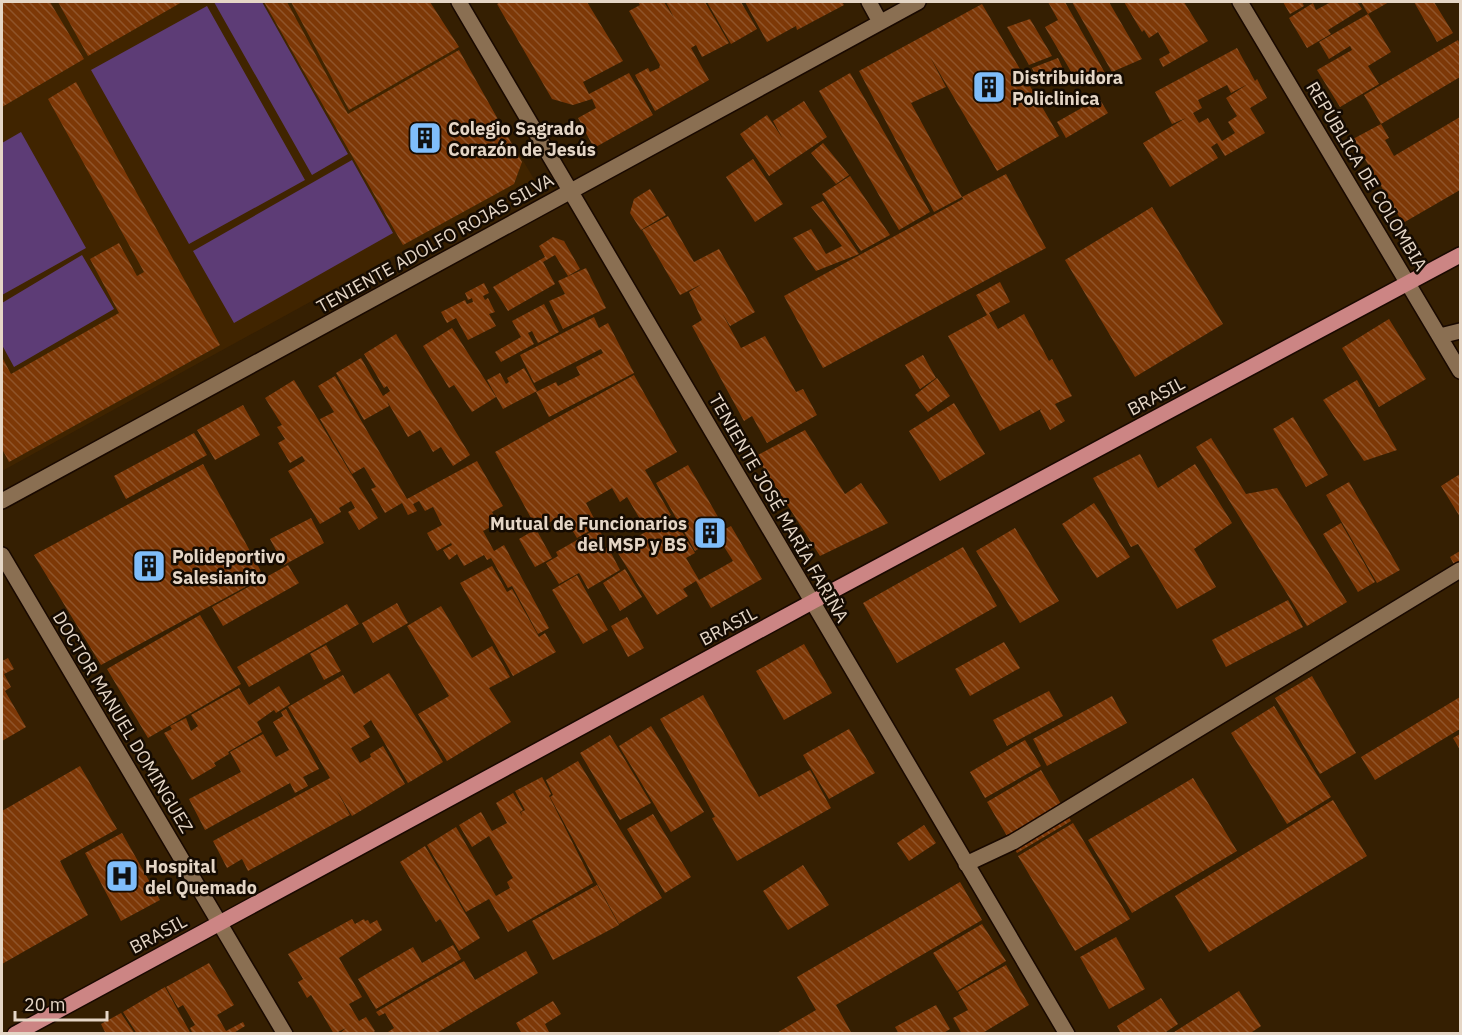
<svg xmlns="http://www.w3.org/2000/svg" width="1462" height="1035" viewBox="0 0 1462 1035" font-family="'IBM Plex Sans',sans-serif">
  <defs>
    <pattern id="building-back-hatch" width="6" height="6" patternUnits="userSpaceOnUse" patternTransform="scale(1.5)"><rect width="6" height="6" fill="#7d3807"/><path d="M-1 5l2 2M0 0l6 6M5-1l2 2" fill="none" stroke="#8f542a"/></pattern>
  </defs>
  <rect width="100%" height="100%" fill="#351f02"/>
  <path fill="#402400" d="M2,2H428L534,179L2,471Z"/>
  <path fill="#5d3c76" d="M214,2H262L348,154L312,175Z
    M207,6L305,180L189,244L91,70Z
    M21,132L86,248L2,295V143Z
    M352,160L393,233L234,323L193,251Z
    M82,255L114,309L14,367L2,345V303Z"/>
  <path fill="url(#building-back-hatch)" fill-rule="evenodd" d="M2,2H50L84,59L2,107Z
    M58,2H182L88,56Z
    M264,2H287L348,114L459,50L522,162L514,184L403,245Z
    M291,2H430L459,47L349,110Z
    M501,2H587L623,61L583,82L589,94L629,73L653,115L594,148L578,118L596,108L592,99L573,105L552,99L497,4Z
    M638,2H664L674,18L666,2H705L729,43L702,57L696,45L691,48L709,80L655,111L635,75L648,68L650,72L659,68L660,65L629,11L640,5Z
    M707,2H741L757,29L731,44Z
    M745,2H842L844,5L797,30L796,26L767,42Z
    M1048,2H1065L1105,73L1080,87L1045,27L1058,20Z
    M1072,2H1109L1142,59L1112,72Z
    M1124,2H1184L1208,41L1163,67L1159,59L1170,53L1158,32L1149,38L1144,30L1142,32Z
    M1283,2H1302L1304,6L1290,14Z
    M1331,2H1357L1362,9L1328,30L1331,34L1307,48L1289,18L1313,3L1316,10Z
    M1361,2H1389L1368,14Z
    M1414,2H1434L1453,33L1437,42Z
    M982,4L1059,136L997,171L929,55L946,87L911,103L962,197L934,212L859,71Z
    M1368,14L1391,52L1368,66L1379,84L1340,107L1317,70L1352,50L1350,46L1329,59L1319,42Z
    M1030,19L1052,56L1029,65L1007,27Z
    M1458,40L1460,44V77L1381,124L1364,95Z
    M1237,48L1255,81L1257,79L1267,98L1250,108L1265,133L1225,156L1217,143L1211,147L1218,158L1170,187L1143,143L1186,118L1172,124L1155,92ZM1248,84L1226,98L1237,116L1228,122L1235,133L1222,141L1208,118L1199,123L1193,113L1202,108L1198,100L1227,85L1231,93Z
    M1058,58L1064,71L1038,82L1032,68Z
    M850,73L930,212L899,230L819,91Z
    M76,82L220,345L9,462L2,449V357L11,374L119,313L90,259L119,243L137,276L144,272L48,99Z
    M1099,98L1108,113L1066,138L1057,122Z
    M804,101L827,137L769,176L740,134L767,115L783,139L773,121Z
    M1460,117V190L1403,223L1353,139L1381,124L1389,138L1385,140L1394,156Z
    M823,143L849,175L836,184L811,153Z
    M753,159L783,204L755,222L726,177Z
    M1006,174L1046,248L823,368L784,296L963,199L962,197Z
    M850,176L890,235L861,251L822,194Z
    M650,189L666,215L641,230L630,213L634,199Z
    M823,201L859,254L816,271L793,238L811,229L826,254L842,246L811,207Z
    M1152,207L1223,324L1135,377L1065,260Z
    M668,216L694,262L719,249L755,312L730,326L722,313L741,348L765,336L796,392L803,389L817,415L767,443L752,416L744,421L692,326L702,320L689,292L702,284L680,295L642,230Z
    M553,237L564,241L580,269L568,276L555,255L543,262L555,284L508,311L493,287L545,257L539,246Z
    M586,268L606,308L563,329L549,301L565,294L558,281Z
    M1000,282L1010,302L989,313L998,329L1024,314L1049,361L1052,359L1072,396L1055,404L1065,421L1050,430L1040,411L1041,409L1000,431L948,336L987,315L976,295Z
    M484,283L489,293L483,296L485,300L488,298L495,312L489,314L496,326L468,340L456,318L447,323L441,312L465,300L467,304L473,302L472,298L468,300L465,293Z
    M544,304L559,332L538,343L532,331L528,333L534,344L501,362L495,352L521,337L512,321Z
    M594,317L599,328L608,323L634,373L549,417L536,392L556,382L558,386L580,375L576,367L603,353L601,349L534,383L520,355Z
    M1389,319L1426,379L1379,407L1342,348Z
    M452,328L496,397L472,412L454,385L449,388L423,346Z
    M396,334L470,455L453,466L441,447L433,452L420,430L408,437L387,401L389,406L364,420L336,373L361,358L383,396L390,391L387,386L384,388L364,354Z
    M923,355L936,378L920,389L905,365Z
    M524,368L537,391L503,409L487,380L500,373L506,384L509,382L507,378Z
    M634,375L677,452L645,470L671,515L664,519L667,524L675,520L695,553L686,558L699,580L733,561L718,537L695,551L656,483L688,465L725,529L731,526L762,579L711,608L696,581L683,589L688,596L657,615L616,550L647,531L627,497L620,502L612,488L586,503L598,526L577,538L563,515L537,529L495,452Z
    M335,376L407,499L477,461L503,506L492,512L498,523L483,531L494,551L504,545L549,628L538,634L512,586L508,588L491,558L487,560L484,555L464,566L457,554L449,560L443,550L452,545L451,543L437,551L427,533L442,525L433,507L425,511L419,501L413,504L417,511L408,515L402,503L385,513L371,489L376,487L364,467L352,474L320,419L334,412L318,386Z
    M937,378L950,396L928,412L915,395Z
    M294,380L378,518L359,530L348,512L355,508L351,501L339,508L341,512L320,524L288,471L305,461L302,456L290,463L278,443L285,439L277,427L282,425L265,398Z
    M1357,380L1397,450L1364,461L1323,400Z
    M954,403L985,454L940,481L909,431Z
    M243,405L260,435L215,460L197,430Z
    M1293,417L1328,475L1306,487L1273,429Z
    M805,430L845,494L861,483L888,523L820,556L756,456Z
    M194,433L207,455L126,499L114,476Z
    M1211,438L1246,494L1277,488L1347,602L1307,626L1196,447Z
    M1140,454L1158,488L1195,464L1232,523L1194,549L1216,587L1177,609L1138,544L1131,547L1093,478Z
    M203,464L264,577L101,665L34,555Z
    M1460,474V517L1441,486Z
    M1349,482L1400,570L1377,583L1326,495Z
    M1094,503L1130,557L1097,578L1062,524Z
    M311,518L324,543L284,565L270,539Z
    M1341,523L1375,582L1358,592L1323,534Z
    M598,528L604,538L599,541L604,549L608,547L620,570L588,589L579,573L559,584L546,563L558,556L556,552Z
    M1015,528L1059,601L1020,623L976,551Z
    M536,529L552,558L535,567L519,539Z
    M963,547L997,606L897,663L863,603Z
    M1460,551V576L1450,557Z
    M288,565L299,583L223,626L212,607Z
    M492,566L507,592L512,589L539,637L545,633L556,652L513,676L460,583Z
    M625,569L642,597L620,611L603,583Z
    M577,575L608,630L583,644L552,590Z
    M1288,600L1303,627L1226,667L1212,640Z
    M397,603L408,623L373,643L362,623Z
    M347,604L359,624L249,687L237,667Z
    M441,606L472,658L492,646L510,677L489,688L511,722L447,761L418,714L449,696L407,626Z
    M200,615L241,684L148,738L107,669Z
    M627,617L644,648L628,657L611,626Z
    M1004,642L1020,668L970,696L955,669Z
    M804,644L832,693L784,720L756,671Z
    M326,645L341,671L324,680L310,654Z
    M8,658L14,669L4,674L11,687L5,691L26,727L2,741V661Z
    M389,673L443,762L408,783L371,720L363,726L370,737L351,748L360,763L371,757L370,754L383,746L405,784L352,816L336,789L350,815L248,871L242,859L227,868L213,841L330,778L288,707L343,675L354,694Z
    M1312,676L1356,753L1320,774L1275,698Z
    M279,686L290,704L276,713L274,710L257,722L262,732L228,752L229,754L214,763L216,766L192,780L164,733L172,729L170,726L186,718L191,731L198,726L191,715L239,688L249,705Z
    M1049,691L1063,716L1007,746L993,720Z
    M703,695L759,797L810,770L831,808L737,861L712,818L715,817L660,719Z
    M1112,696L1127,723L1047,766L1033,739Z
    M1460,697V729L1375,780L1361,757Z
    M1274,706L1331,797L1287,824L1231,733Z
    M286,709L319,769L303,777L308,786L295,793L290,783L205,830L189,799L241,772L230,752L263,734L276,757L289,750L273,722L283,716L281,712Z
    M651,726L704,812L671,832L619,746Z
    M849,729L875,773L829,799L803,755Z
    M1460,734V750L1453,738Z
    M610,735L651,803L620,820L580,753Z
    M1025,740L1041,766L985,798L970,772Z
    M578,761L662,898L619,924L550,797L553,795L546,780Z
    M80,766L117,829L60,861L88,915L2,964V811Z
    M1041,770L1071,821L1017,853L987,802Z
    M542,777L551,794L549,796L593,883L508,932L489,899L466,912L427,845L456,827L496,896L510,888L507,882L513,878L489,836L472,847L459,825L481,812L492,831L507,823L496,803L513,793L523,810L520,812L522,816L521,812L525,810L515,791Z
    M1193,778L1237,851L1132,913L1088,840Z
    M1333,800L1367,856L1209,952L1175,896Z
    M653,814L691,877L665,893L627,829Z
    M1073,823L1130,919L1075,951L1018,856Z
    M924,825L936,843L909,861L897,843Z
    M122,833L160,900L121,921L85,853Z
    M425,846L480,938L459,951L440,919L436,922L400,862Z
    M803,865L829,905L788,930L763,891Z
    M960,882L982,920L836,1005L852,1034H775L816,1010L797,977Z
    M597,885L619,925L553,960L532,921Z
    M352,919L355,924L364,919L365,921L368,920L370,924L377,920L382,930L339,958L362,997L349,1004L359,1021L366,1017L375,1031L371,1034H339L346,1028L334,1034L311,995L307,998L298,982L321,969L303,979L288,954Z
    M982,924L1006,961L957,991L933,953Z
    M1116,937L1145,989L1109,1009L1080,957Z
    M453,945L461,959L376,1009L358,979L413,947L422,963Z
    M526,951L538,973L435,1034H385L394,1028L385,1013L379,1016L376,1012L464,961L475,980Z
    M209,963L234,1005L217,1015L226,1031L243,1022L245,1026L232,1034H193L190,1028L195,1025L183,1005L178,1008L166,987Z
    M1006,965L1029,1005L981,1034H962L953,1018L968,1010L958,992Z
    M165,987L191,1034H137L123,1012Z
    M1239,991L1261,1026L1249,1034H1171Z
    M1161,998L1178,1024L1163,1034H1121L1117,1026Z
    M553,1001L561,1014L545,1024L550,1034H522L516,1023Z
    M936,1005L950,1029L942,1034H899L895,1027Z
    M121,1013L135,1034H106L101,1024Z"/>
  <g fill="none" stroke-linecap="round" stroke-linejoin="round">
    <defs>
      <path id="minor" d="M459,2L1067,1034
        M869,2L880,22
        M1240,2L1460,371
        M1440,336L1460,331
        M2,501L918,2
        M2,555L285,1034
        M966,864L1013,842L1460,570"/>
      <path id="major" d="M15,1034L812,602L1460,255"/>
    </defs>
    <use href="#minor" stroke="#190900" stroke-width="18"/>
    <use href="#major" stroke="#190900" stroke-width="18"/>
    <use href="#minor" stroke="#8a6f52" stroke-width="15"/>
    <use href="#major" stroke="#cc8584" stroke-width="15"/>
  </g>
  <defs>
    <symbol id="building-square" viewBox="-11 -11 22 22"><rect x="-9" y="-9" width="18" height="18" rx="4" fill="#7fbdfa" stroke="#150b02"/><path d="M-4-6H4V6H1V3H-1V6H-4ZM-2.5-4.3h1.7v1.8h-1.7ZM.8-4.3h1.7v1.8H.8ZM-2.5-1h1.7V.8h-1.7ZM.8-1h1.7V.8H.8Z" fill="#111"/></symbol>
    <symbol id="hospital-square" viewBox="-11 -11 22 22"><rect x="-9" y="-9" width="18" height="18" rx="4" fill="#7fbdfa" stroke="#150b02"/><path d="M-5-5h3v3.5h4V-5h3V5h-3V1.5h-4V5h-3Z" fill="#111"/></symbol>
  </defs>
  <g fill-rule="evenodd">
    <use href="#building-square" x="970" y="68" width="38" height="38"/>
    <use href="#building-square" x="406" y="119" width="38" height="38"/>
    <use href="#building-square" x="691" y="514" width="38" height="38"/>
    <use href="#building-square" x="130" y="547" width="38" height="38"/>
    <use href="#hospital-square" x="103" y="857" width="38" height="38"/>
  </g>
  <g text-anchor="middle" dominant-baseline="central" stroke-width="5" stroke-linejoin="round" paint-order="stroke">
    <g font-size="18" font-weight="bold" fill="#e5d6c6" stroke="#150b02" text-anchor="start">
      <text x="1012" y="77">Distribuidora<tspan x="1012" dy="21">Policlinica</tspan></text>
      <text x="448" y="128">Colegio Sagrado<tspan x="448" dy="21">Corazón de Jesús</tspan></text>
      <text x="687" y="523" text-anchor="end">Mutual de Funcionarios<tspan x="687" dy="21">del MSP y BS</tspan></text>
      <text x="172" y="556">Polideportivo<tspan x="172" dy="21">Salesianito</tspan></text>
      <text x="145" y="866">Hospital<tspan x="145" dy="21">del Quemado</tspan></text>
    </g>
    <g font-size="18" fill="#e5d6c6" stroke="#150b02">
      <text transform="translate(1367 176) rotate(59)">REPÚBLICA DE COLOMBIA</text>
      <text transform="translate(435 243) rotate(-29)">TENIENTE ADOLFO ROJAS SILVA</text>
      <text transform="translate(1156 396) rotate(-28)">BRASIL</text>
      <text transform="translate(779 508) rotate(60)">TENIENTE JOSÉ MARÍA FARIÑA</text>
      <text transform="translate(728 626) rotate(-28)">BRASIL</text>
      <text transform="translate(123 722) rotate(59)">DOCTOR MANUEL DOMINGUEZ</text>
      <text transform="translate(158 934) rotate(-28)">BRASIL</text>
    </g>
  </g>
  <rect width="1462" height="1035" fill="none" stroke="#e5d6c6" stroke-width="6"/>
  <path d="M15 1011v9h92v-9" fill="none" stroke="#e5d6c6" stroke-width="3"/>
  <text x="24" y="1011" font-size="18" fill="#e5d6c6" stroke="#150b02" stroke-width="4.5" paint-order="stroke">20 m</text>
</svg>
